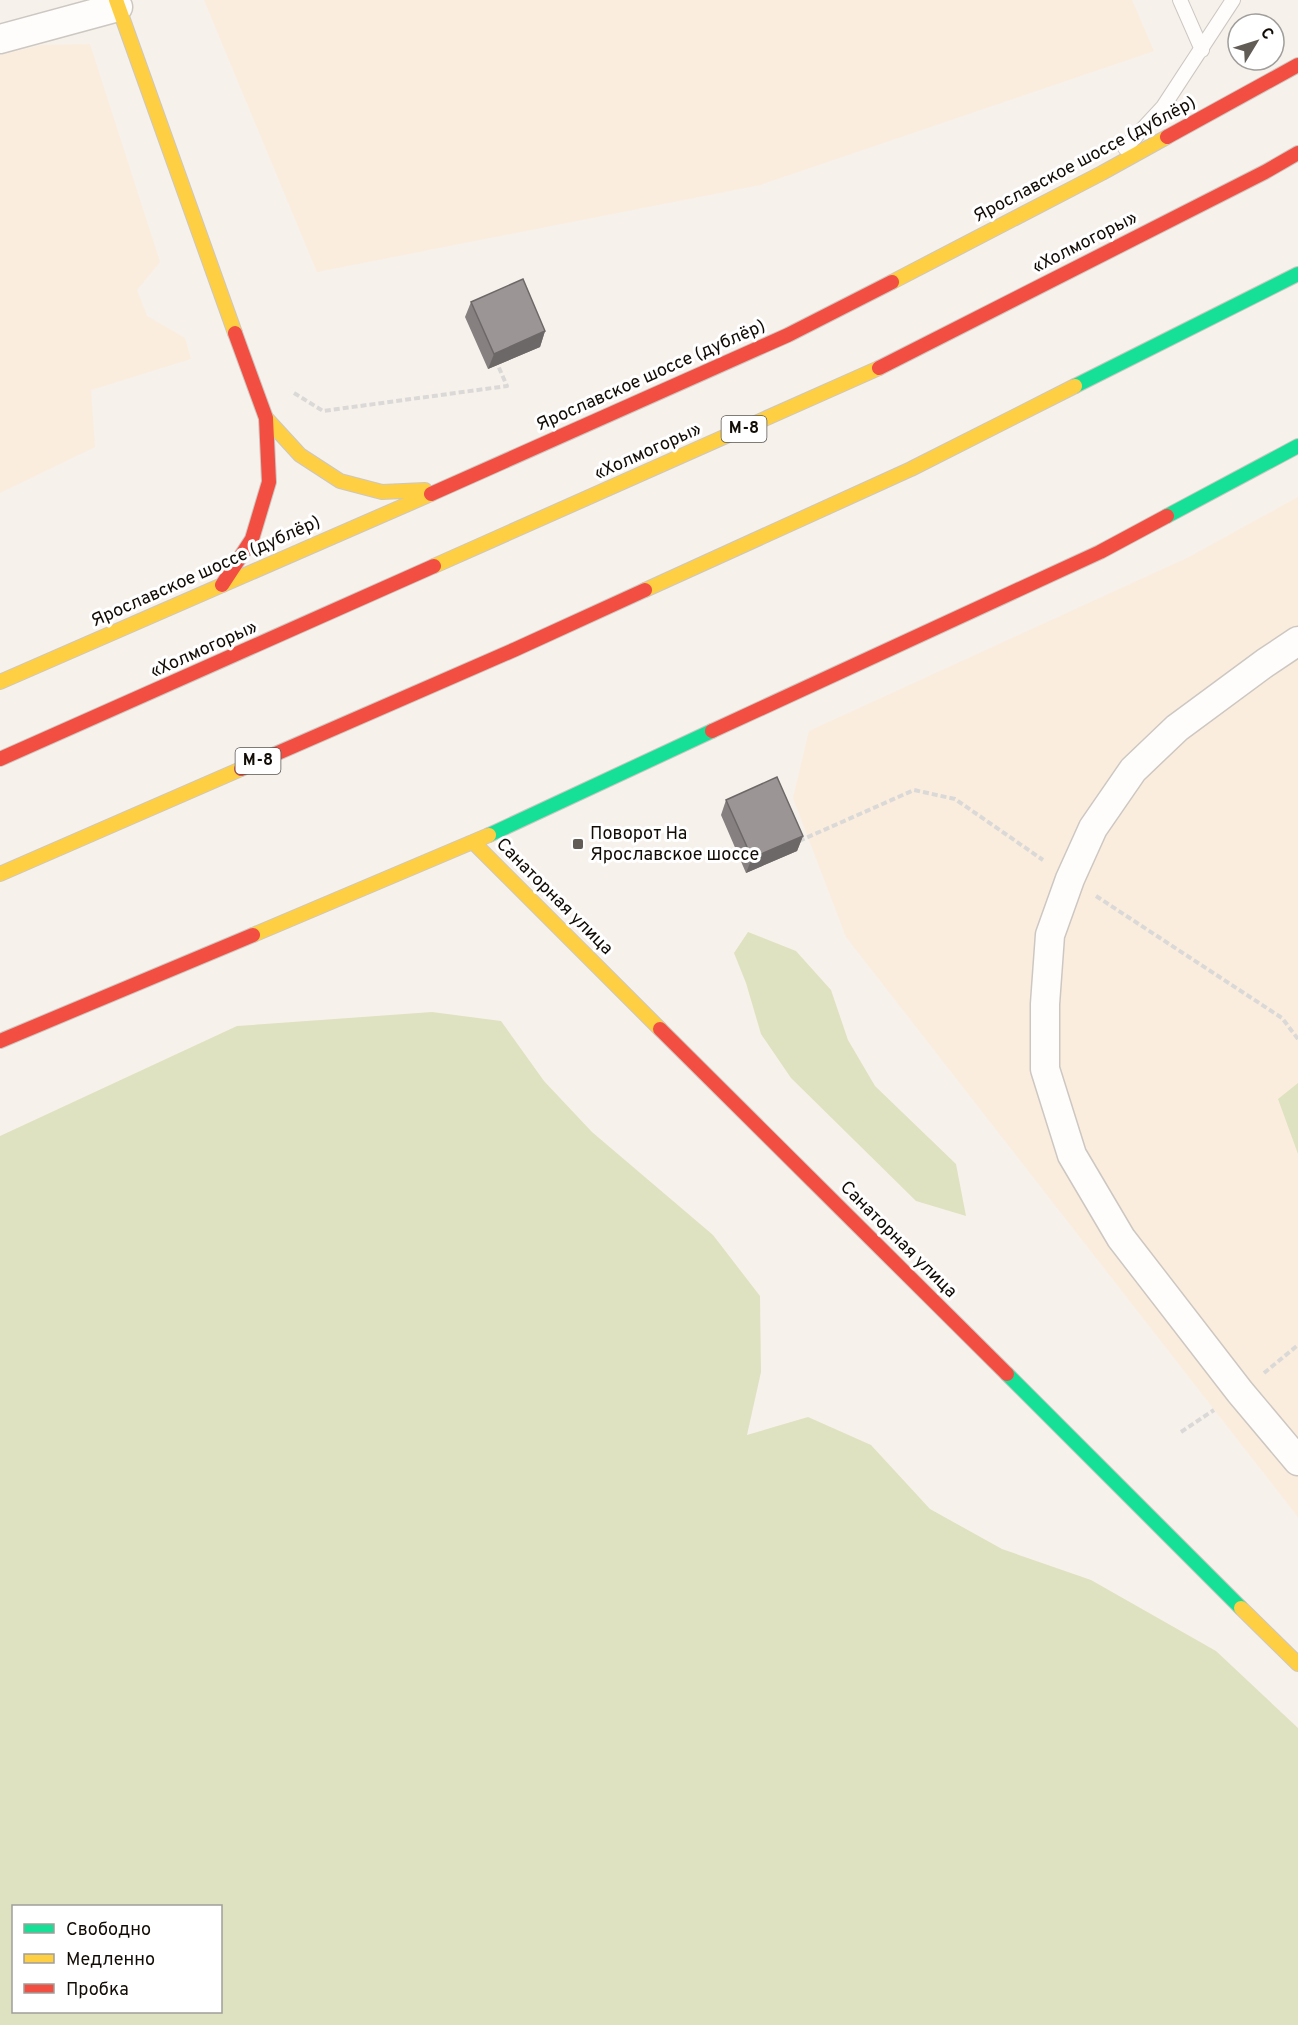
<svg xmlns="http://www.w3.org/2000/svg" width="1298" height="2025" viewBox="0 0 1298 2025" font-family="Overpass,sans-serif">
  <rect width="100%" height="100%" fill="#f7f1eb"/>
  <path fill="#faedde" d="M204,0H1132L1154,51L760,185L317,272Z
    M90,44L160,262L137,290L147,316L185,338L191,359L91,390L95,447L0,493V55L41,45Z
    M1298,497V1517L846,937L793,798L809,731L1189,557Z"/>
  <path fill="#dfe2c0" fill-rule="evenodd" d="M748,932L796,951L831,990L848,1040L875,1086L956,1164L966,1216L916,1201L791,1078L761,1034L746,983L734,953Z
    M432,1012L501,1021L544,1081L592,1132L713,1235L760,1296L761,1372L747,1435L808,1417L871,1445L930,1509L1002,1549L1091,1580L1216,1651L1298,1728V2025H0V1136L237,1026ZM14,1906H220V2012H14Z
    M1298,1083V1154L1278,1099Z"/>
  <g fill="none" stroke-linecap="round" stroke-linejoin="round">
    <defs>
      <path id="lane" d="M1180,0L1202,50
        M1125,148L1163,107L1233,0"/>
      <path id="street" d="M0,39L118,7
        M1298,641L1265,663L1177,728L1133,770L1093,828L1070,879L1050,935L1045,1004V1069L1072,1155L1121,1238L1240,1392L1298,1461"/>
      <path id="fast" d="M1075,386L1298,274
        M1167,516L1298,446
        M489,835L712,731
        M1007,1374L1241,1608"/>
      <path id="slow" d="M116,0L235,333
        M892,282L1102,173L1167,137
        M266,418L300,455L340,481L382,492L425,490
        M434,566L879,368
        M645,590L911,469L1075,386
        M0,682L431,494
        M473,842L660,1029
        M0,874L241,769
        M253,935L489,835
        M1241,1608L1298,1664"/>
      <path id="jam" d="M1167,137L1298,65
        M879,368L1265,172L1298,153
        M431,494L788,335L892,282
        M222,585L252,539L269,482L266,418L235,333
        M712,731L1100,552L1167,516
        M0,759L434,566
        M241,769L516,649L645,590
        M660,1029L1007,1374
        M0,1041L253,935"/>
    </defs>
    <use href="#lane" stroke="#cdc7c1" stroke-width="16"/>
    <use href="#street" stroke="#cdc7c1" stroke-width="31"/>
    <use href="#fast" stroke="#cdc7c1" stroke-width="16"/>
    <use href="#slow" stroke="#cdc7c1" stroke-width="16"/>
    <use href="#jam" stroke="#cdc7c1" stroke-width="16"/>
    <path stroke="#dbd9d7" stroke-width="4" stroke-dasharray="6 3" stroke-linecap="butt" d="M294,393L323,411L507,386L496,361
      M799,841L914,790L955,799L1043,860
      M1096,896L1282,1018L1298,1039
      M1264,1373L1298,1345
      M1181,1432L1214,1410"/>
    <use href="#lane" stroke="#fefdfc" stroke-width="14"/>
    <use href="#street" stroke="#fefdfc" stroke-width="28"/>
    <use href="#fast" stroke="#16e098" stroke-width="14"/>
    <use href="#slow" stroke="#ffcf43" stroke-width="14"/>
    <use href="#jam" stroke="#f24e42" stroke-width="14"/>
  </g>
  <path fill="#868080" d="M471,302L545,331L540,347L488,369L465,317Z
    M726,800L803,836L797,851L746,873L721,815Z"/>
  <path fill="#6d6868" d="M545,331L540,347L488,369L494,354Z
    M803,836L797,851L746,873L752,858Z"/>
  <path fill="#9c9595" stroke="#6d6868" stroke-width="1.5" d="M523,279L545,331L494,354L471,302Z
    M777,777L803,836L752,858L726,800Z"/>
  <rect fill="#625c56" stroke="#fff" stroke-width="2" x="572" y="838" width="12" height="12" rx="3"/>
  <g text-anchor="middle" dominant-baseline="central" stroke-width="6" stroke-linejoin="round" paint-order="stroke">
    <g fill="#fff" stroke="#585550" stroke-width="1.5">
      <rect x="721.5" y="416" width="45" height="26" rx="4.5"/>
      <rect x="235.5" y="748" width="45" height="26" rx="4.5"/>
    </g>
    <g font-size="16" font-weight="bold" fill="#110c05">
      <text x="744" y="429">М-8</text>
      <text x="258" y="761">М-8</text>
    </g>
    <g font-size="18" fill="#110c05" stroke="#fff">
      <text transform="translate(1085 160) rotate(-28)">Ярославское шоссе (дублёр)</text>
      <text transform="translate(1085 243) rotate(-27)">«Холмогоры»</text>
      <text transform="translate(651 376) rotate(-24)">Ярославское шоссе (дублёр)</text>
      <text transform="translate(648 452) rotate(-24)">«Холмогоры»</text>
      <text transform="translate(206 572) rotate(-24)">Ярославское шоссе (дублёр)</text>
      <text transform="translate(204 650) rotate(-24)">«Холмогоры»</text>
      <text transform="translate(554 897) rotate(45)">Санаторная улица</text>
      <text transform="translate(898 1240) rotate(45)">Санаторная улица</text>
    </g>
    <g font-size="18" fill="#110c05" stroke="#fff" text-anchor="start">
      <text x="590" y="834">Поворот На<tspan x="590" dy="21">Ярославское шоссе</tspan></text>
    </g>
  </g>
  <rect x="12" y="1905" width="210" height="108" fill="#ffffff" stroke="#a09e9b" stroke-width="1.5"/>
  <rect x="24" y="1924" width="30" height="9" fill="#16e098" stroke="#a09e9b" stroke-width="1.5"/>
  <text x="66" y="1935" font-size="18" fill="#110c05">Свободно</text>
  <rect x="24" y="1954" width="30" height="9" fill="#ffcf43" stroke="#a09e9b" stroke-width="1.5"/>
  <text x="66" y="1965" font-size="18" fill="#110c05">Медленно</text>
  <rect x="24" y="1984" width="30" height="9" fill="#f24e42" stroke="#a09e9b" stroke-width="1.5"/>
  <text x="66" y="1995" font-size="18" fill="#110c05">Пробка</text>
  <g transform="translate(1256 42) rotate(52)"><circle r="28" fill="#ffffff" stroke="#a09e9b" stroke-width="1.5"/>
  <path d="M0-4.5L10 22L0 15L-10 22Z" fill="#625c56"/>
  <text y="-9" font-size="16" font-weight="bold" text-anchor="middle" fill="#110c05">С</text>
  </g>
</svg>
